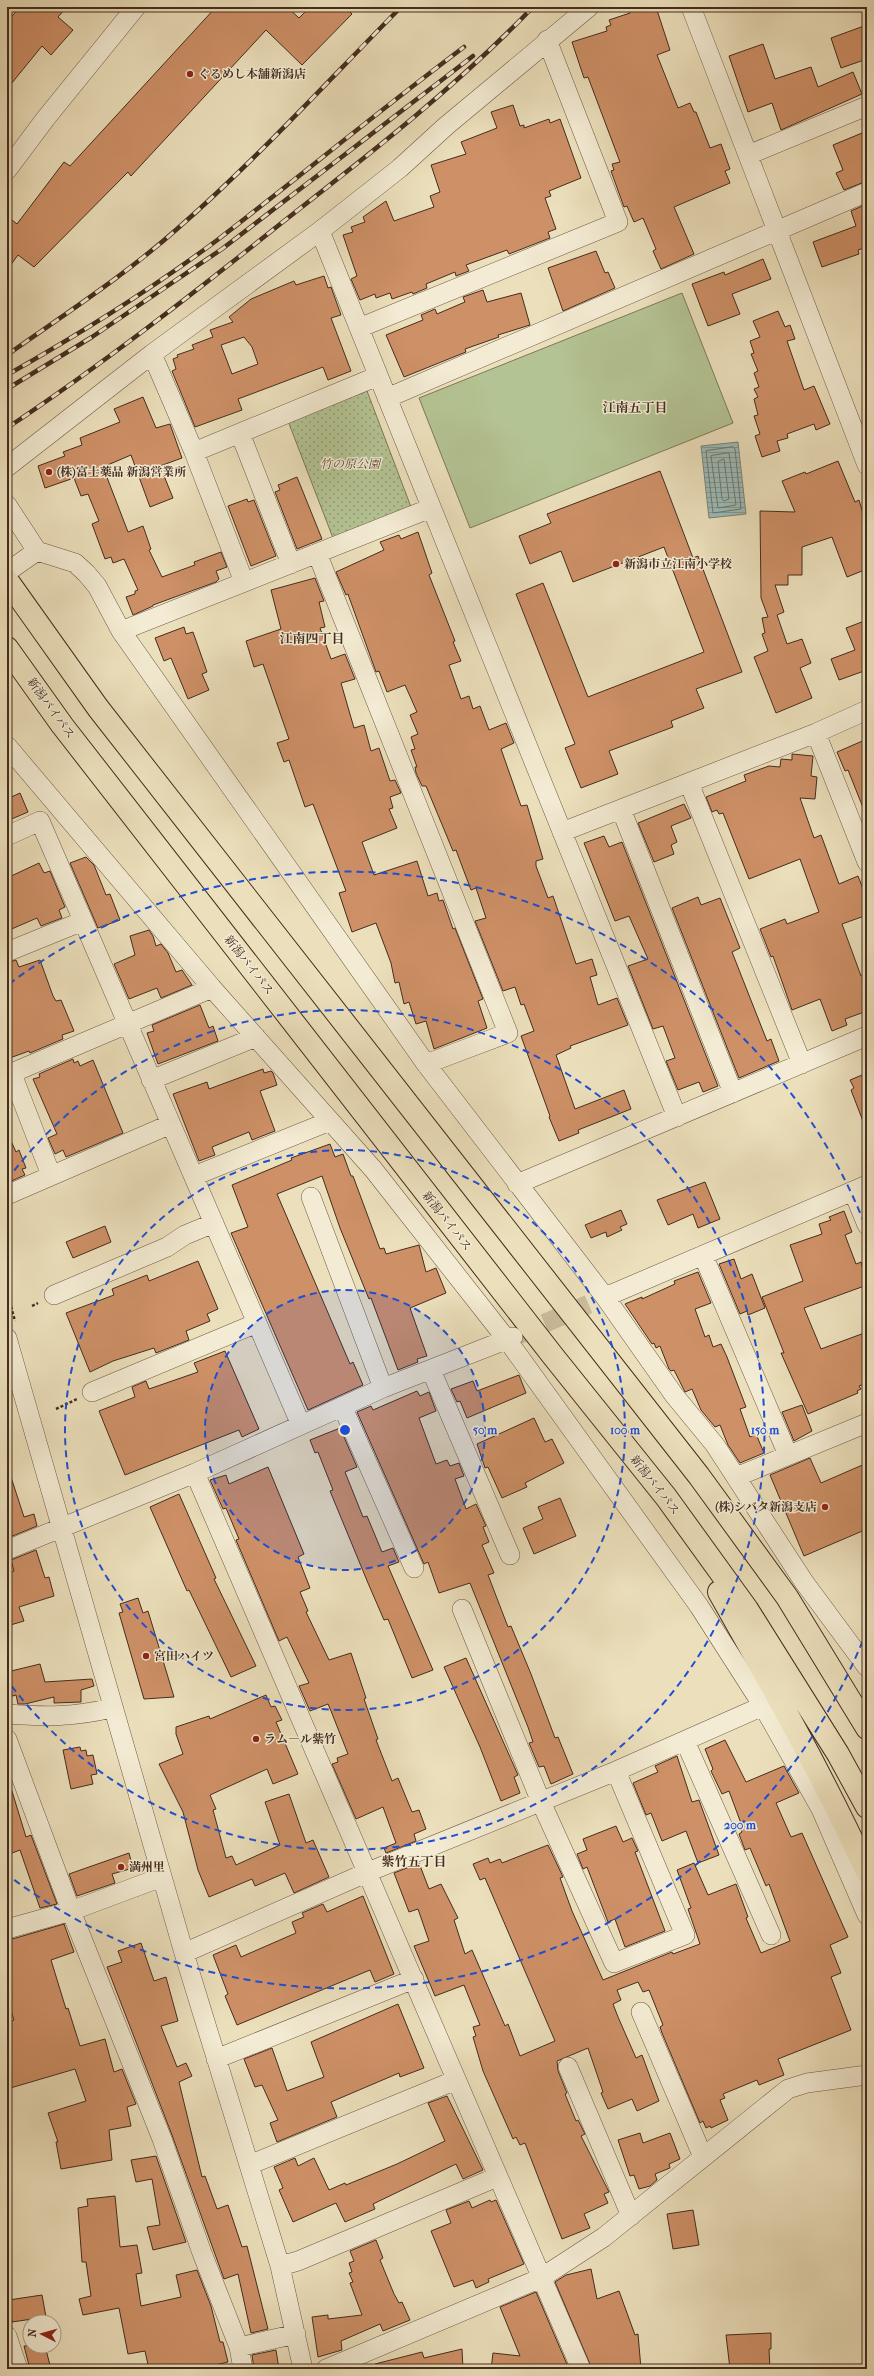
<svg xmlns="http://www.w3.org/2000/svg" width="874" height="2376" viewBox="0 0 874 2376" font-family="'IM FELL French Canon','Noto Serif JP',serif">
  <defs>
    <pattern id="grass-dots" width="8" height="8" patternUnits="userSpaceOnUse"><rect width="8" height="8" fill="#b4c393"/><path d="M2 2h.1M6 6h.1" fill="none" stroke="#949f77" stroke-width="1.8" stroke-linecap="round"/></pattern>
    <pattern id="water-rules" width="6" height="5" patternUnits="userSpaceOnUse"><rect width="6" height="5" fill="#9bbbb8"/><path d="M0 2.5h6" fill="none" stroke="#809895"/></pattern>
  </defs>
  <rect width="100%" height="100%" fill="#ece0bc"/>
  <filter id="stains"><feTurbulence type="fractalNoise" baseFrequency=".005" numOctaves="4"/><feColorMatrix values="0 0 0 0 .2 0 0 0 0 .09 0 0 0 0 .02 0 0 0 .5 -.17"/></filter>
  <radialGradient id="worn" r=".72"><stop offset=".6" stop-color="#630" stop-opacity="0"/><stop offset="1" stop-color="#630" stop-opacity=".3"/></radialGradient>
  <path fill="url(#grass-dots)" stroke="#7c7858" d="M367,391L411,507L333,538L288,421Z"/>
  <path fill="#b4c393" stroke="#7c7858" d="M682,293L733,423L470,528L419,398Z"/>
  <path fill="url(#water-rules)" stroke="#78827a" d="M738,442L746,514L709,518L701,446Z"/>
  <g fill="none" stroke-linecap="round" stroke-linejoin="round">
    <path stroke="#70746b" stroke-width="1" d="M733,447L735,449L741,509L713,513L706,451Z
      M729,453L736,505L718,508L711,456Z
      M724,459L729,499L724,501L722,499L718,462Z"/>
  </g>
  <path fill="#ce9067" stroke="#442c1e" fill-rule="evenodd" d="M20,7H67L58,17L73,30L51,55L42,46L7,89V22Z
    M216,7H287L299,18L310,7H345L352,14L302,65L266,30L131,176L128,172L34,267L18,255L7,270V216L17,224L64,162L70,166Z
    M627,7H656L670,50L657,55L678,108L690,103L694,112H696L710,148L721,144L730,169L725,171L730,183L674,207L694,254L661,269L653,251L656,249L643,218L634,222L627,206L624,207L611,171L614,170L612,164L620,162L588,77L584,78L572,42L607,31L606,27L611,25L609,20L630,13Z
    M864,26L867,36V59L841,68L831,38Z
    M763,44L775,79L811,67L818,87L853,72L862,94L781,130L772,103L748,112L729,56Z
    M513,105L520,126L524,125V128L549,119L550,123L560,119L581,178L549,191L551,196L545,198L556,229L548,232L550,238L509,254L507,250L466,265L469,271L456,276L455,272L426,284L427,288L413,294L412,292L392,299L390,293L376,298L375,294L360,300L351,279L357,276L343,235L353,232L351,227L365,222L363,217L386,201L394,221L434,207L430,196L440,192L431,165L466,154L461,142L497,128L491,112Z
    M867,131V157L863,159L867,170V181L844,190L836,173L843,170L833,145Z
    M867,204V249L864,248L858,250L859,254L822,267L813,242L856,226L851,211Z
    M596,251L605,273L608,272L615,288L563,311L548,268Z
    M763,259L771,279L732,294L740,314L708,326L692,284L724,272L725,275Z
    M324,276L328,288L331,287L341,315L331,318L351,371L328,380L323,367L238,399L242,410L195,427L172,371L176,369L173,359L178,357L177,355L194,349L192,345L213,337L210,330L233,322L229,317L251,299L294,281L296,285ZM244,337L252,347L258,364L232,374L221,345Z
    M483,290L487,302L521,293L530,325L498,335L499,337L465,349L466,352L404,377L386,335L423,320L421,315L435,309L437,314L465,302L463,297Z
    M778,311L785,327L790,325L795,339L787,341L804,390L814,386L830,424L816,430L814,424L787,434L788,438L777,441L780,451L762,457L755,436L760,434L754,416L758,415L754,399L758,397L754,389L759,387L754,373L758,371L751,354L754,353L750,341L760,337L753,321Z
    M143,397L156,428L170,424L182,458L160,466L173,498L150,507L131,455L103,467L128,532L143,526L151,549L149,550L162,577L195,565L194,562L221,552L227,567L216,571L219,579L216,582L153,605V606L133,615L126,597L135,594V591L138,590L124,559L113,563L111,557L105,559L92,524L99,521L88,494L81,496L74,478L45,488L38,466L65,456L63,452L82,445L80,438L120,422L114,409Z
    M838,461L855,502L859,500L867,527V569L847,577L832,537L802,547V575H788V585H775L784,612L777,615L787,644L802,639L811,663L800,668L812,698L776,713L754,657L768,651L762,634L765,633L762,618L768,617L761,598L760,511L795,512L782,481L805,472L806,474Z
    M660,471L693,558L698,556L742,672L696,689L704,708L671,721L673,727L609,751L618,774L581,788L565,748L575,744L516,594L543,583L588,697L704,652L664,547L573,582L561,551L530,564L519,536L551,523L547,514Z
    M297,477L322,539L297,549L275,492L280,490L278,485Z
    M247,499L248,502L254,500L276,556L251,566L228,506Z
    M418,532L432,573L429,575L455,641L453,642L461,661L449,665L461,699L469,696L473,709L480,706L489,730L506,723L514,743L501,749L521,806L527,805L543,859L536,861V866L548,898L553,896L576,964L592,959L597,975L590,977L598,1005L617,998L628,1025L570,1046L571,1048L556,1055L575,1109L624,1090L631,1109L578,1130L579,1133L559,1141L549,1117L550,1116L521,1036L534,1031L524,1004L521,1005L515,987L503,991L475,921L486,918L476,888L471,890L456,850L453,851L426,786H422L416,773L415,767H417L411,750L415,749L411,737L418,734L410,715L417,712L405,685L387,692L379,671L376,672L349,597L348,594L346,595L336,572L384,550L380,542L399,535L401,539Z
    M315,578L324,601L319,602L325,627L320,628L331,659L345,654L355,679L341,683L354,728L364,725L371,751L379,748L390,781L395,780L401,793L390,797L393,808L389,809L397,828L362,842L374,875L417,861L428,896L437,893L439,901L443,900L453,929L455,928L483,999L478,1001L487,1028L434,1049L426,1021L416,1024L409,1002L404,1004L399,982L395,983L391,963L376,923L352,932L339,893L346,891L313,804L305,807L289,760L284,762L277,743L289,739L263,664L254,667L246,641L281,629L271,590Z
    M867,620V678L864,671L839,680L831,659L855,650L846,628Z
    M184,627L186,634L193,632L207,672L202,674L209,690L188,699L171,658L164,661L155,638Z
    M867,739V815H866L848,770L845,771L837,752Z
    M792,754L813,756L811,776L817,777L815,799L800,798L814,838L821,835L839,884L858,876L867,899V915L842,924L861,976L867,974V1011L845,1019L847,1025L832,1031L820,999L792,1010L773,956L771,957L760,929L785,919L787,924L819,912L800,859L749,879L723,813L719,814L717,810L712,812L706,797L746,781L744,775L769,766L780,767L781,759L792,760Z
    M20,793L28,812L7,821V799Z
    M684,804L691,818L671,826L677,842L671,845L674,854L654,862L638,823Z
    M604,836L609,847L622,842L718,1086L703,1092L699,1082L678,1090L666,1061L675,1058L663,1026L653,1029L628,966L648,959L629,916L615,921L584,843Z
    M86,857L94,865L106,895L110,894L120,920L98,928L70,863Z
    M39,863L44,873L50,871L65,907L59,910L62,918L41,926L37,918L7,931V878Z
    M698,897L701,905L720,898L740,948L732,952L767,1041L771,1039L779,1061L739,1078L672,908Z
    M149,930L153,936L156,946L161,944L168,953L176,972L182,970L192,985L161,998L157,988L129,999L114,964L135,955L130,936Z
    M16,960L19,967L40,960L53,996L56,1001L61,1000L74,1031L62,1035L63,1039L30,1053L29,1051L7,1059V963Z
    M200,1005L209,1028L213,1026L218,1041L158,1064L147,1033L154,1031L152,1025Z
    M73,1059L74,1063L78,1061L80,1066L93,1060L123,1133L66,1157L63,1150L55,1154L48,1138L57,1134L33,1079L40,1077L39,1074Z
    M263,1069L264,1073L271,1071L273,1073L277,1085L260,1091L275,1131L252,1140L249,1132L212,1147L215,1155L199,1161L173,1094L207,1082L209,1089Z
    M867,1073V1128L866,1129L851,1090L854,1088L850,1080Z
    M7,1132L16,1152L19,1150L26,1168L22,1169L25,1175L7,1183Z
    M330,1144L335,1157L343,1154L351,1176H353L380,1249L384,1248L386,1254L419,1245L426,1272L436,1268L446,1293L410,1308L427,1356L417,1359L418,1362L398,1370L371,1298L369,1299L340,1228L322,1176L277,1194L350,1364L353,1362L363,1385L308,1410L231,1233L248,1227L232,1185L292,1160L291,1158Z
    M705,1182L720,1219L698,1228L693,1214L668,1225L657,1200Z
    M621,1210L627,1224L620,1227L622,1230L607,1237L606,1232L591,1238L585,1225Z
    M844,1211L852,1232L845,1235L856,1264L861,1262L867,1285L804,1308L821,1349L867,1332V1383L859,1386L861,1389L857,1391L858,1393L808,1414L781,1353H784L762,1297L803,1281L790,1245L822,1234L819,1224L831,1220L829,1217Z
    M105,1226L111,1242L73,1258L66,1242Z
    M734,1259L741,1279L752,1274L765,1308L748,1315L747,1311L740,1314L719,1264Z
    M198,1261L218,1309L207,1314L210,1321L186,1331L189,1340L156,1353L154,1348L113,1361L90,1372L66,1313L114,1295L112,1289L147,1275L149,1281Z
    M698,1272L711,1303L695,1309L705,1337L709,1335L713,1347L721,1344L727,1357L746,1407L740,1409L750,1437L756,1434L764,1453L740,1463L728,1445L720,1425L715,1427L701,1410L692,1389L685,1392L674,1370L671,1371L669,1369L660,1346L656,1348L654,1343L652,1344L625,1304L642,1297V1299L675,1284L674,1281Z
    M225,1351L259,1429L242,1437L239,1430L125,1475L99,1411L135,1397L132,1387L146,1381L149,1389L198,1372L194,1363Z
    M519,1375L526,1393L467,1418L460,1401L457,1402L451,1389L473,1381L477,1391Z
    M417,1391L420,1396L429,1392L436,1411L419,1418L436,1464L447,1460L450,1466L459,1463L464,1476L455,1479L466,1509L476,1504L486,1526L483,1527L489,1542L482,1545L494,1573L488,1575L508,1627L511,1626L531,1674L555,1738L558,1737L573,1774L551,1784L544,1766L539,1767L529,1743L533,1742L528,1727L470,1583L439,1593L428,1562L424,1564L357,1412L371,1406L373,1410Z
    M802,1405L812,1431L794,1441L782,1412Z
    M534,1418L545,1442L552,1439L564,1463L525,1483L527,1487L502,1498L488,1467L485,1468L477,1444Z
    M340,1428L357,1467L345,1472L363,1517L367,1516L382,1552L393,1548L399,1562L388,1566L433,1670L412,1678L388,1619L384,1620L368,1583L330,1491L333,1490L318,1452L315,1453L310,1440Z
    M810,1458L821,1483L867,1463V1529L804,1556L770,1475Z
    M268,1467L304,1554L298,1557L310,1588L300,1592L308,1611L306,1612L329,1660L351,1653L366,1698L364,1699L378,1739L376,1740L392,1781L398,1778L412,1812L419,1810L426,1829L414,1834L416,1841L386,1853L384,1848L396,1843L383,1807L356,1819L332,1764L338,1762L337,1758L348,1754L331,1711L328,1704L310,1711L299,1686L309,1683L287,1637L279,1641L236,1540L239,1539L226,1508L223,1509L210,1480L226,1475L229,1484Z
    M7,1474H10L24,1517L34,1514L37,1526L10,1537L7,1525Z
    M179,1494L216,1578L214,1579L256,1666L231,1677L189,1590L187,1591L150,1507Z
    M560,1498L576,1536L534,1554L523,1528L543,1519L538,1507Z
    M36,1550L45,1578L49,1577L54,1596L19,1607L24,1621L7,1626V1574L14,1571L11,1560Z
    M138,1598L143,1613L148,1611L174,1697L144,1699L119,1613L123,1612L120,1604Z
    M466,1658L518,1775L514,1777L520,1793L501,1801L480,1747L444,1667Z
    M40,1664L45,1682L92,1679L94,1686L81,1690V1702L54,1703V1697L25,1704H18L16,1695L9,1697L7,1672Z
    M266,1695L271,1707L275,1706L282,1720L276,1722L298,1774L273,1784L267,1769L210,1795L216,1809L213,1810L226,1858L232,1856L236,1865L280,1845L265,1802L289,1794L306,1843L313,1840L329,1877L294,1893L285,1873L255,1886L252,1879L209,1897L198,1870L183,1812L159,1764L183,1754L176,1734V1727L209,1716L210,1719Z
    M725,1740L746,1782L784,1766L799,1793L776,1803L791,1837L802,1833L848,1937L830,1945L841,1973L831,1977L851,2030L778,2059L784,2075L759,2085L757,2080L723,2094L725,2098L720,2100L728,2120L711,2128L710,2126L706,2128L703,2121L700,2123L662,2033L660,2027L663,2025L649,1990L643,1992L638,1982L617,1990L621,2000L613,2004L618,2017L636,2058L642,2055L659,2101L637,2111L632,2099L608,2109L601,2093L603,2092L588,2048L557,2061L558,2071L567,2093L565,2094L576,2121L578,2120L585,2134L581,2136L609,2192L604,2194L608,2203L584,2214L590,2228L562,2239L525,2143L520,2145L516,2137L513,2139L483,2071L473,2037L476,2036L473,2027L480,2025L464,1985L435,1996L414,1946L429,1941L418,1909L409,1912L394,1873L419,1863L429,1889L441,1884L458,1918L454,1920L465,1954L472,1950L505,2026L508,2024L520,2056L555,2041L485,1878L480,1880L473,1864L488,1858L490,1863L500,1859L502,1863L548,1845L563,1877L560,1878L572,1911L603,1980L672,1952L673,1954L700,1944L688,1909L691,1908L677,1870L694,1863L708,1895L736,1884L748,1917L746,1918L761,1953L790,1941L769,1884L766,1886L750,1848L745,1850L739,1834L742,1832L740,1827L742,1826L729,1791L722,1794L711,1771L713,1769L705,1749Z
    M80,1747L81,1751L86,1750L87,1756L93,1755L97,1774L91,1775L93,1784L71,1789L63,1750Z
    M677,1756L692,1802L699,1800L719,1855L698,1863L686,1831L662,1841L651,1813L646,1815L633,1783L658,1772L655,1766Z
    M11,1788L26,1837L31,1835L57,1904L40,1908L20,1850L7,1855V1789Z
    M616,1826L623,1842L632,1838L638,1851L635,1852L665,1931L625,1947L615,1919L608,1922L587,1867L583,1869L577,1854L587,1850L583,1839Z
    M129,1853L133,1868L112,1874L115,1883L77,1896L69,1874Z
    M363,1896L394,1974L375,1982L370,1970L237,2025L225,1996L228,1994L213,1955L236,1945L241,1957L296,1933L292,1922L304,1917L302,1913L323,1904L327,1912Z
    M64,1924L74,1952L51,1960L66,2009L68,2008L80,2046L105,2039L114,2072L122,2069L136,2104L127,2107L131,2126L109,2130L112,2160L61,2169L56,2142H58L48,2113L86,2101L75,2069L7,2089V2023L14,2020L7,2000L12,1998L7,1980V1946L11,1945L9,1940Z
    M141,1943L154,1981L166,1977L178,2021L161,2026L177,2067L186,2063L192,2076L179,2082L202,2177L205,2176L217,2209L228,2205L242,2247L247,2246L268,2329L251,2333L238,2274L224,2279L172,2135L107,1967L122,1962L118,1951Z
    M398,2004L424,2068L400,2077L399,2073L331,2102L337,2117L277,2142L270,2123L278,2120L262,2085L255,2087L244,2059L272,2048L287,2091L324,2077L311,2042Z
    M447,2096L483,2170L463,2179L456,2164L373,2204L375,2209L345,2222L336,2203L293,2222L279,2190L283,2188L274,2167L295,2158L298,2166L314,2158L329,2190L345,2183L346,2185L397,2164L445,2141L428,2103Z
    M640,2133L643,2143L670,2133L680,2159L669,2164L670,2168L655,2174L657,2180L650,2186L639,2189L634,2175L630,2176L618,2140Z
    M156,2156L186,2242L153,2250L147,2227L160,2225L152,2179L136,2182L131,2160Z
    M115,2196L120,2247L137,2245L142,2273L136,2274L141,2306L181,2297L176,2275L197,2270L211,2306L220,2342H223L228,2362L198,2369H149L145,2351L128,2354L119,2308L83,2315L79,2299L91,2296L86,2262H82L78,2208L88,2206L87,2199Z
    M490,2200L491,2202L496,2200L524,2264L488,2279L489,2282L476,2288L473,2280L454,2287L431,2231L451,2223L446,2210L469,2201L472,2208Z
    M693,2210L699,2245L673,2249L667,2214Z
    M376,2240L383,2258L380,2260L394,2294L399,2303L402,2302L410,2320L383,2331L380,2324L341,2341L342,2350L318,2357L312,2317L328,2315V2319L362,2315L350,2283L353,2282L349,2273L352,2272L349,2263L354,2261L350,2251Z
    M591,2269L597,2299L619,2291L635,2335L638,2334L641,2369H592L555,2282L566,2275Z
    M536,2292L569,2369H491L493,2353L520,2356L500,2307Z
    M42,2295L46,2317L12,2322L9,2300Z
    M771,2333V2349H769L770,2369H730L726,2335Z
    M24,2346H45L51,2369H30Z
    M462,2349L463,2369H375V2364L422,2352L424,2358Z
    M276,2350L279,2369H254L252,2355Z"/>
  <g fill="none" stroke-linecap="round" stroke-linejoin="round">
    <path stroke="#cabc9c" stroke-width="19" stroke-dasharray="19 10" stroke-linecap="butt" d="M518,1335L605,1297"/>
    <defs>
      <path id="minor" d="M691,7L867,465
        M748,155L867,106
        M7,170L46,118L136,7
        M320,231L677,1117
        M359,328L618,222L547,40
        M152,354L194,452L244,582
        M387,398L867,192
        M240,433L291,564
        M194,452L378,376
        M7,467L152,354L320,231L400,168L446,126L589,7
        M7,505L37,551L75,563L86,573L97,586L121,631L426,1064L605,1297L674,1395L715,1445L804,1582L867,1667
        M317,553L508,1033L426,1064
        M7,572L37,551
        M121,631L431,508
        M816,733L867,862
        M7,746L212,988L373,1169L508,1341L699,1606L763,1706L821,1809L867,1915
        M689,783L802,1064
        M621,809L733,1093
        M562,832L816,733L867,710
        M7,836L40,821L301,1425
        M7,952L83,921
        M12,1074L51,1175
        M7,1075L212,988
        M151,1080L256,1037
        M194,1176L330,1121
        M517,1184L867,1036
        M853,1191L867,1225
        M7,1195L171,1124
        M311,1197L383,1388
        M703,1255L788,1455
        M54,1295L167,1247L185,1235L214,1223
        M605,1297L867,1185
        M7,1338L184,1953L280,2266L303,2369
        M431,1370L510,1555
        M92,1392L257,1323
        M343,1408L414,1568
        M195,1473L581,2369
        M736,1477L867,1423
        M7,1550L195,1473L383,1388L513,1337
        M462,1609L541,1802L614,1963L685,1935L616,1771
        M7,1714C47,1717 73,1717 112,1708
        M7,1739L71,1911L162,2139L202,2253L239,2347L243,2369
        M685,1741L771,1935
        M7,1929L71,1911L162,1877
        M184,1953L368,1872L616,1771L763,1706
        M641,2012L703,2157
        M216,2059L414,1979
        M568,2067L631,2216
        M249,2165L456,2080
        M280,2266L298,2261L497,2177
        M7,2336L18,2369
        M239,2347L296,2334
        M326,2369L541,2278L604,2237L788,2089L807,2083L867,2075"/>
      <path id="highway" d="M7,580L98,708L699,1476L787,1597L867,1728
        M7,648L62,725L553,1356L666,1497L747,1609L838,1754L867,1807
        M719,1592C771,1684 823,1776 867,1872"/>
    </defs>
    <use href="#minor" stroke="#6e5946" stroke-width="20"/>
    <use href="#highway" stroke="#442c1e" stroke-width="24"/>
    <path stroke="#442c1e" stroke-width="2.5" stroke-dasharray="3 2" stroke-linecap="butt" d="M7,1292L15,1321
      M32,1306L38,1303
      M56,1409L77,1399"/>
    <use href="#minor" stroke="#f3ebd3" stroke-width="19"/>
    <use href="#highway" stroke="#ece0bc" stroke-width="22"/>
    <defs>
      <path id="rail" d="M7,355C65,314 124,276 177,229C256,160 327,82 401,7
        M7,375C78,335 150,290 216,241C299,177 380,110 464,47
        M7,389L92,337L222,249L473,56
        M7,428C103,364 194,293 284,221C371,153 456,87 533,7"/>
    </defs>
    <use href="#rail" stroke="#442c1e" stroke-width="4.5"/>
    <use href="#rail" stroke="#f3ebd3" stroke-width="3" stroke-dasharray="9" stroke-linecap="butt"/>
  </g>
  <circle cx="345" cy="1430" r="140" fill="#1d4ed8" fill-opacity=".12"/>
  <g fill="none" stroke="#1d4ed8" stroke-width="2" stroke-dasharray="7 5">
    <circle cx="345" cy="1430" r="140"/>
    <circle cx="345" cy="1430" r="280"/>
    <path d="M7 1180A420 420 0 1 1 7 1680"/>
    <path d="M867 1630A559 559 0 0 1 9 1876M9 984A559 559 0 0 1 867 1230"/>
  </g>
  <g fill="#8f2418" stroke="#f3ebd3" stroke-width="1.5">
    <circle cx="190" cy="74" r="4"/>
    <circle cx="49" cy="472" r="4"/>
    <circle cx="616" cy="564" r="4"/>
    <circle cx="825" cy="1507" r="4"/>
    <circle cx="146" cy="1656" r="4"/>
    <circle cx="256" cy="1739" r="4"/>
    <circle cx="121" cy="1867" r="4"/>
  </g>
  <g text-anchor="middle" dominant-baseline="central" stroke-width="3" stroke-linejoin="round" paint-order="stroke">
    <g font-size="12" font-weight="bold" fill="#442c1e" stroke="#f3ebd3" text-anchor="start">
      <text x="198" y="74">ぐるめし本舗新潟店</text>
      <text x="57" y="472">(株)富士薬品 新潟営業所</text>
      <text x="624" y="564">新潟市立江南小学校</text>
      <text x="817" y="1507" text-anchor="end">(株)シバタ新潟支店</text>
      <text x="154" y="1656">宮田ハイツ</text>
      <text x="264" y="1739">ラム―ル紫竹</text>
      <text x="129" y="1867">満州里</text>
    </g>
    <g font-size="12" font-style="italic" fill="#5a4a35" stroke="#f3ebd3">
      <text x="350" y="464">竹の原公園</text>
    </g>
    <g font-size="12" fill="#442c1e" stroke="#f3ebd3">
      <text transform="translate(51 708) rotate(54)">新潟バイパス</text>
      <text transform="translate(249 965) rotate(52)">新潟バイパス</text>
      <text transform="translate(447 1221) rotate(52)">新潟バイパス</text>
      <text transform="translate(655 1485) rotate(52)">新潟バイパス</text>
    </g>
    <g font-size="13" font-weight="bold" fill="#442c1e" stroke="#f3ebd3">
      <text x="635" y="407">江南五丁目</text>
      <text x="312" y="638">江南四丁目</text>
      <text x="414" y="1861">紫竹五丁目</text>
    </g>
  </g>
  <circle cx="345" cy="1430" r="6" fill="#1d4ed8" stroke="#f3ebd3" stroke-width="2"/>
  <g font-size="12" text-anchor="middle" font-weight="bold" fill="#1d4ed8" stroke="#f3ebd3" stroke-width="3" stroke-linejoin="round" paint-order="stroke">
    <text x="485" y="1434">50 m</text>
    <text x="625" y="1434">100 m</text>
    <text x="765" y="1434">150 m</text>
    <text x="740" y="1829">200 m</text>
  </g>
  <rect width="874" height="2376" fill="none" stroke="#ece0bc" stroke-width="24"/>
  <rect x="8" y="8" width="858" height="2360" fill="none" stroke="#442c1e" stroke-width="2"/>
  <rect x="12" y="12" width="850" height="2352" fill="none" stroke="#442c1e"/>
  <g transform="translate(42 2334) rotate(276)"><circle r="19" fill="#f3ebd3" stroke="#ad9f8b"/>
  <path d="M0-3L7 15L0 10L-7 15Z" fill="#8f2418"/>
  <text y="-6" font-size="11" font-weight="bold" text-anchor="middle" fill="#442c1e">N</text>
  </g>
  <rect width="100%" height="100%" filter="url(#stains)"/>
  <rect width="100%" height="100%" fill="url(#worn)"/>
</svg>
